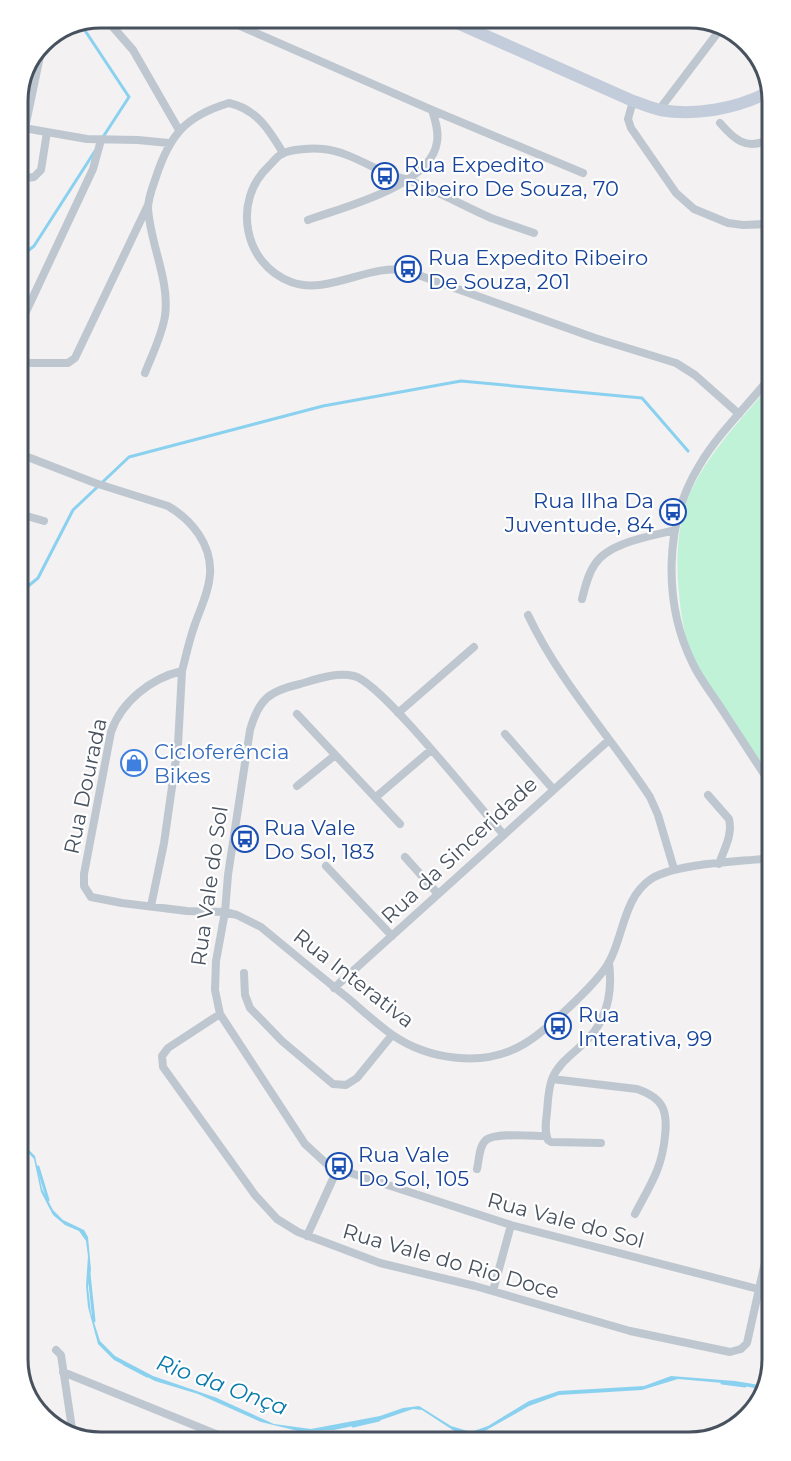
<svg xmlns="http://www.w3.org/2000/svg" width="791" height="1461" viewBox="0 0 791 1461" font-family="Montserrat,sans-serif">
  <rect width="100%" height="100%" fill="#f3f1f1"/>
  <path fill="#bff2d7" d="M768,388L770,778C746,740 718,703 696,663C685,642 681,616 679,593C676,565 677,534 685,507C697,466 740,420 768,388Z"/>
  <path fill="#8ad1f0" d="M23,1144L35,1156L42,1189L53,1210L63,1220L84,1230L88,1237L91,1270L88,1287L91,1313L100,1341L115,1356L153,1376L217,1398L274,1424L311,1429L380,1416L403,1408L419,1406L451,1426L471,1432L488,1426L529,1401L559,1391L644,1386L671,1376L735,1381L765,1386L764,1390L734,1384L678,1379L642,1390L559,1395L529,1406L476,1436H462L422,1410L413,1409L381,1420L334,1430L298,1431L261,1422L198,1394L155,1381L114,1360L98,1344L88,1307L86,1286L88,1256L86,1241L79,1231L65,1225L53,1215L41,1192L34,1159L23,1147Z"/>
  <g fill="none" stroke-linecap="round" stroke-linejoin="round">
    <path stroke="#8ad1f0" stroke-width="3" d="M82,26L129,97L103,137
      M19,258L34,246L95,151
      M21,592L38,578L73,510L129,457L323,406L461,381L642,398L688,451
      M38,1167L48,1200
      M89,1274L94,1321
      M124,1364L147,1376
      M722,1383L745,1386
      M353,1426L379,1420"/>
    <path stroke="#bec7d0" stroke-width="8" d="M105,18L133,50L179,130
      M222,18L432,110L583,173
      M633,101L628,119L631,128L676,193L694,209L728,223L743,225L767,224
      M659,110L722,27
      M720,123C733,138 746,151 767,140
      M18,127L87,139L138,140L169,143
      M25,128L43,42
      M19,179L34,177L41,170L47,132
      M308,220C343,207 431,186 437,142C439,131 435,120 432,110
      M534,233C519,228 505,223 491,218C463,206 436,190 408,180C402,178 396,177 390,175C369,166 346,151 323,149C313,148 290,149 282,154C277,156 273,162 269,166C232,200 243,264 291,282C328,296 371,262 407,271L595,338L676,363L695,375L739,414
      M24,316L93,169L101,140
      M19,363H68L75,358L148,205
      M145,373C152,355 162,335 165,316C170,280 150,244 148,208C148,198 153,186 156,177C170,134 186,116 229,103C257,109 270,131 283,153
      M768,380C745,408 718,434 699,466C664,523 663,604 693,664C699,677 709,690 717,702C735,729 752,756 770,783
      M20,454L95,483L168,506C192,520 212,545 210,574C209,592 200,609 194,627C189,641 186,656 182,671C151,678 121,702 111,732L84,874V886L91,897L122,903L187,911L225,912L237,915L261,927C290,951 319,975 349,999C363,1011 376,1023 391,1034C428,1060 484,1068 524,1044C538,1036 551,1024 563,1013C577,1000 592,986 604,970C624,943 621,899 651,879C676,863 739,862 770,858
      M20,514L44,521
      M582,599C585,587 588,574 595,564C609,542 652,536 675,530
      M528,615C559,681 610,736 650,797L658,815L674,869
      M398,713L474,647
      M297,714L400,824
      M505,734L553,789
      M297,786L334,756
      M708,795L729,819C733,835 724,849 719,864
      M376,797L431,750
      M504,835C478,806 381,682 354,676C336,672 317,679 300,684C269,691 259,699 250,730L228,875L225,912L216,961L215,990L220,1014L305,1144L329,1166L511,1225L758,1289
      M405,857L438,894
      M326,866L392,936
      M151,906L164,843L178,745L182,671
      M244,973L245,995L250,1008L282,1041L333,1084L346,1085L357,1078L392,1035
      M334,988L609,740
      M220,1014L168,1048L162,1056L163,1067L255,1195L277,1219L298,1232L380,1263L475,1286L630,1331L730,1352L741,1349L747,1343L772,1231
      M552,1079L637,1089C663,1098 668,1110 665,1136C662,1169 650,1185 635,1214
      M601,1143L551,1142L548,1140C544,1131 546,1121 547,1112C548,1101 548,1090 552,1079C558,1064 571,1055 583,1044C606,1023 613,994 609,963
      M477,1169C479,1161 479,1147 485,1141C493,1132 533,1136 546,1136
      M307,1236L337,1170
      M493,1291L511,1225
      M56,1350L61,1355L73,1435
      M63,1372L233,1441"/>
    <path stroke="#c3ccda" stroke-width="12" d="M446,18L633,101C642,104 651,108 660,110C695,116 735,109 767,93"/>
  </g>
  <defs>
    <symbol id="bus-ring" viewBox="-11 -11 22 22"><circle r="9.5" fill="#fff" stroke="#1a4fb4" stroke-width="1.5"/><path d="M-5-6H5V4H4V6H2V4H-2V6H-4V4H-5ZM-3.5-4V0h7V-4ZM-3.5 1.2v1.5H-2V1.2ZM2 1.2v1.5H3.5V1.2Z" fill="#1a4fb4"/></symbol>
    <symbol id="shop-ring" viewBox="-11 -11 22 22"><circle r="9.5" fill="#fff" stroke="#3f7fe0" stroke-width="1.5"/><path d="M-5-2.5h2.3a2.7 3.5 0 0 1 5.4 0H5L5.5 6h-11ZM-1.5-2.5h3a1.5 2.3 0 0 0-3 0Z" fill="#3f7fe0"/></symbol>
  </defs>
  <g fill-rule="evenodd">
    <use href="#bus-ring" x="370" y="161" width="30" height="30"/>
    <use href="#bus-ring" x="393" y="254" width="30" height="30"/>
    <use href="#bus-ring" x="658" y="497" width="30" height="30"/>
    <use href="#shop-ring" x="119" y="748" width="30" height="30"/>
    <use href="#bus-ring" x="230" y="824" width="30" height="30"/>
    <use href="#bus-ring" x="543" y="1011" width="30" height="30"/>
    <use href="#bus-ring" x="324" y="1151" width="30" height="30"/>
  </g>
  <g text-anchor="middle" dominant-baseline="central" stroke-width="4.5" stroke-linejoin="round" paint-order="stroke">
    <g font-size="21" fill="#164399" stroke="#fff" text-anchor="start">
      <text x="404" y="164">Rua Expedito<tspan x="404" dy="24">Ribeiro De Souza, 70</tspan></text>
      <text x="428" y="257">Rua Expedito Ribeiro<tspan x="428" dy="24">De Souza, 201</tspan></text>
      <text x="654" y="500" text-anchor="end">Rua Ilha Da<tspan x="654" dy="24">Juventude, 84</tspan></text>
      <text x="264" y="827">Rua Vale<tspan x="264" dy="24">Do Sol, 183</tspan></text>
      <text x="578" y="1014">Rua<tspan x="578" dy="24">Interativa, 99</tspan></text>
      <text x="358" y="1154">Rua Vale<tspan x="358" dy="24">Do Sol, 105</tspan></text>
    </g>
    <g font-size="21" fill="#366cbe" stroke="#fff" text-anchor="start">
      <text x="154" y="751">Cicloferência<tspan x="154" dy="24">Bikes</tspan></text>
    </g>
    <g font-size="21" fill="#48525f" stroke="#fff">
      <text transform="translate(85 786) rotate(-78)">Rua Dourada</text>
      <text transform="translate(459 850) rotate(-43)">Rua da Sinceridade</text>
      <text transform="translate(209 886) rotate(-82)">Rua Vale do Sol</text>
      <text transform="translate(354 978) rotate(38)">Rua Interativa</text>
      <text transform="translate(566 1220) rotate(15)">Rua Vale do Sol</text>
      <text transform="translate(451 1261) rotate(16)">Rua Vale do Rio Doce</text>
    </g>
    <g font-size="22" font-style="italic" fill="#087aac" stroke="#fff">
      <text transform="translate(222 1385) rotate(20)">Rio da Onça</text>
    </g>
  </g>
  <path d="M0 0H791V1461H0ZM101 28H689A73 73 0 0 1 762 101V1359A73 73 0 0 1 689 1432H101A73 73 0 0 1 28 1359V101A73 73 0 0 1 101 28Z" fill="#fff" fill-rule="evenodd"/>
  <path fill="none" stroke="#48525f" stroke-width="3" d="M101 28H689A73 73 0 0 1 762 101V1359A73 73 0 0 1 689 1432H101A73 73 0 0 1 28 1359V101A73 73 0 0 1 101 28Z"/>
</svg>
